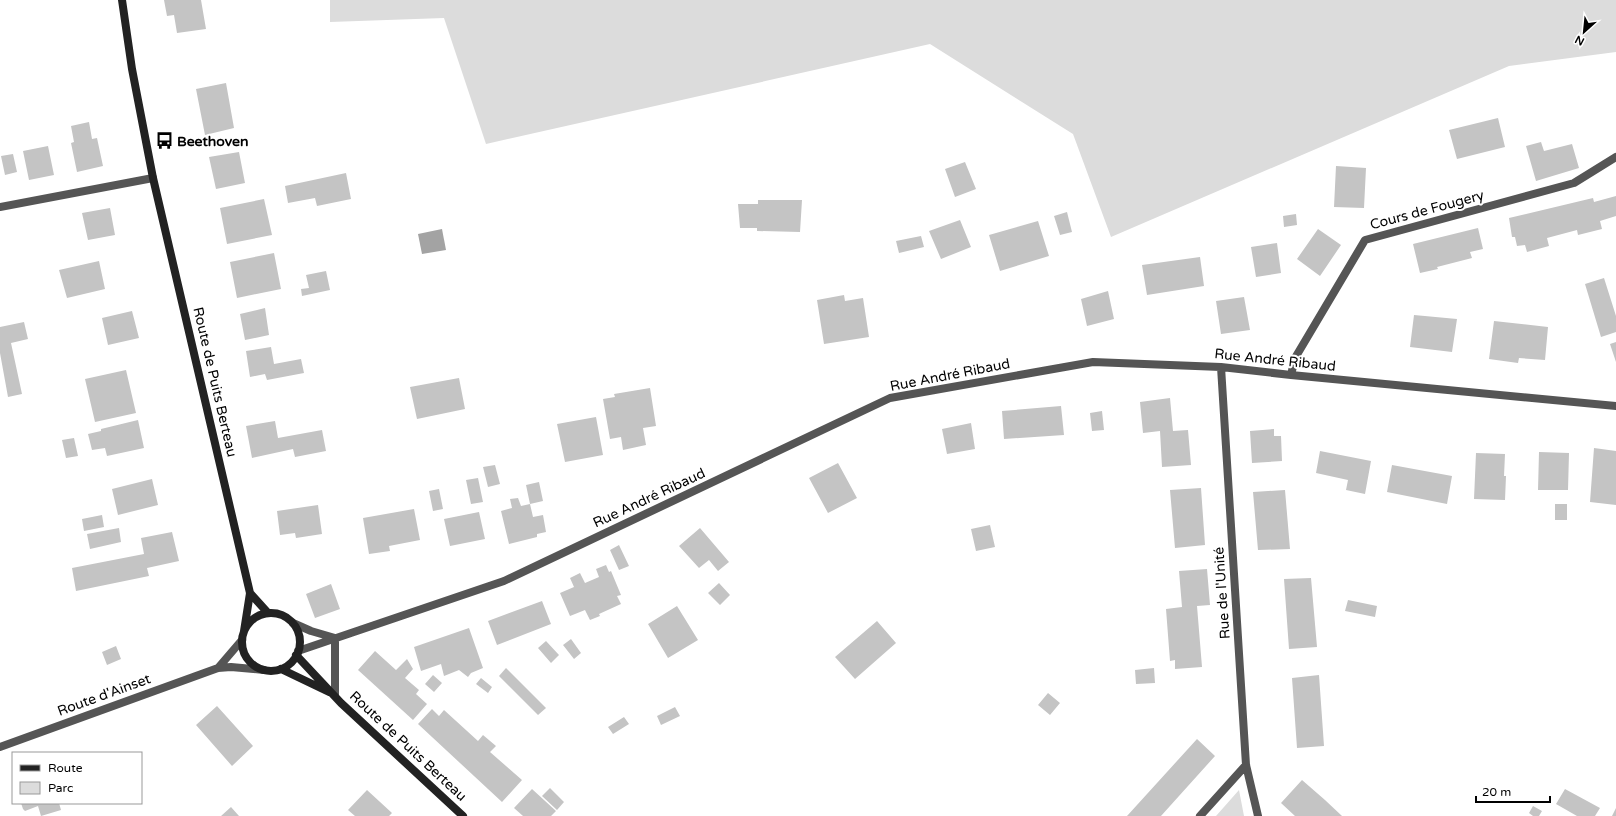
<svg xmlns="http://www.w3.org/2000/svg" width="1616" height="816" viewBox="0 0 1616 816" font-family="'Varela Round',sans-serif">
  <rect width="100%" height="100%" fill="#fff"/>
  <path fill="#dcdcdc" d="M330,0H1616V52L1509,66L1111,237L1073,134L930,44L486,144L444,18L330,22Z
    M1239,790L1244,816H1216Z"/>
  <path fill="#a3a3a3" d="M442,229L446,250L422,254L418,234Z"/>
  <path fill="#c4c4c4" d="M164,0H201L206,29L177,33L174,15L167,16Z
    M226,83L234,128L205,135L196,89Z
    M1498,118L1505,147L1457,159L1449,130Z
    M89,122L92,139L97,138L103,166L77,172L71,143L74,142L71,126Z
    M1541,142L1544,151L1572,144L1579,168L1536,181L1526,146Z
    M48,146L54,175L29,180L23,151Z
    M239,152L245,183L216,189L209,157Z
    M13,154L17,172L5,175L1,156Z
    M965,162L976,189L955,197L945,169Z
    M1336,166L1366,168L1364,208L1334,207Z
    M346,173L351,199L317,206L315,198L288,203L285,186Z
    M1616,196V216L1600,221L1602,229L1578,235L1577,230L1547,238L1549,246L1527,252L1525,245L1517,246L1515,237H1512L1509,218L1593,198L1594,202Z
    M264,199L272,235L227,244L220,208Z
    M758,200H802L800,232L757,231V228H740L738,204H758Z
    M110,208L115,235L88,240L82,213Z
    M1067,212L1072,232L1060,235L1054,216Z
    M1296,214L1297,225L1284,227L1283,216Z
    M960,220L971,247L941,259L929,231Z
    M1038,221L1049,256L1000,271L989,235Z
    M1478,228L1483,249L1470,252L1472,258L1437,267L1438,269L1420,273L1413,244Z
    M1318,229L1341,245L1320,276L1297,259Z
    M921,236L924,247L899,253L896,241Z
    M1277,243L1281,273L1256,277L1251,247Z
    M274,253L281,289L237,298L230,262Z
    M1200,257L1204,286L1147,295L1142,265Z
    M99,261L105,289L67,298L59,270Z
    M326,271L330,290L302,296L301,289L309,288L306,275Z
    M1604,278L1616,316V332L1601,337L1585,284Z
    M1108,291L1114,319L1087,326L1081,299Z
    M844,295L845,301L863,298L869,337L824,344L817,300Z
    M1244,297L1250,330L1221,334L1216,301Z
    M265,308L269,335L245,340L240,314Z
    M132,311L139,338L108,345L102,318Z
    M1414,315L1457,319L1452,352L1410,347Z
    M1494,321L1548,327L1545,360L1519,358L1518,363L1489,359Z
    M24,322L28,339L11,343L22,394L8,397L0,353V327Z
    M1616,342V362L1610,344Z
    M271,347L274,364L301,359L304,373L267,380L265,374L250,377L246,351Z
    M126,370L136,413L95,422L85,379Z
    M459,378L465,409L417,419L410,387Z
    M650,388L656,426L643,428L646,445L623,450L621,437L610,439L603,399L615,397L614,394Z
    M1170,398L1173,431L1188,430L1191,465L1162,467L1160,431L1143,433L1140,402Z
    M1061,406L1064,435L1004,439L1002,411Z
    M1102,411L1104,430L1092,431L1090,413Z
    M596,417L603,455L565,462L557,424Z
    M138,420L144,448L107,456L105,448L92,450L88,434L101,431V429Z
    M275,421L278,438L322,430L326,451L295,457L293,449L252,458L246,426Z
    M971,423L975,449L947,454L942,429Z
    M1274,429V436H1281L1282,461L1252,463L1250,431Z
    M74,438L78,456L66,458L62,440Z
    M1594,448L1616,451V505L1590,502Z
    M1320,451L1371,461L1365,494L1346,490L1348,480L1316,473Z
    M1539,452L1569,453L1568,490H1538Z
    M1476,453L1505,454L1504,476H1506L1505,500L1474,499Z
    M838,463L857,498L828,513L809,478Z
    M495,465L500,484L488,487L483,467Z
    M1392,465L1452,476L1447,504L1387,492Z
    M478,478L483,502L471,504L466,480Z
    M152,479L158,505L118,515L112,489Z
    M539,482L543,501L530,504L533,517L543,515L546,532L537,534V537L509,544L501,511L512,508L510,499L518,498L521,506L530,504L526,485Z
    M1201,488L1205,545L1175,548L1170,490Z
    M439,489L443,509L433,511L429,491Z
    M1285,490L1290,549L1258,550L1253,492Z
    M1555,504H1567V520H1555Z
    M318,505L322,534L296,538L295,533L280,535L277,511Z
    M414,509L420,540L389,546L390,551L369,554L363,518Z
    M479,512L485,539L450,546L444,519Z
    M102,515L104,527L84,531L82,519Z
    M990,525L995,547L976,551L971,529Z
    M119,528L121,542L90,549L87,534Z
    M700,528L729,562L718,571L709,560L699,568L679,546Z
    M172,532L179,561L147,568L149,576L76,591L72,568L144,554L141,538Z
    M619,545L629,566L619,570L610,550Z
    M606,565L609,572L611,571L621,595L617,596L621,604L599,614L600,616L590,620L585,610L570,616L560,593L574,587L570,578L580,573L585,583L599,577L596,569Z
    M1207,569L1210,605L1197,606L1202,667L1175,669V660L1170,661L1166,609L1182,607L1179,571Z
    M1311,578L1317,647L1289,649L1284,579Z
    M719,583L730,595L720,605L708,593Z
    M331,584L340,609L315,618L306,594Z
    M1348,600L1377,606L1375,617L1345,611Z
    M542,601L551,624L497,645L488,621Z
    M677,606L698,640L668,658L648,624Z
    M877,621L896,643L855,679L835,657Z
    M469,628L483,668L471,673L468,677L459,670L444,676L441,664L421,671L414,647Z
    M571,639L581,653L574,659L563,645Z
    M546,641L559,655L551,663L538,648Z
    M116,646L121,659L107,665L102,652Z
    M375,651L396,670L407,659L413,669L405,678L419,690L416,694L427,704L413,720L358,670Z
    M506,668L546,708L538,715L499,676Z
    M1154,668L1155,683L1136,684L1135,670Z
    M433,675L442,683L434,692L425,684Z
    M1319,675L1324,746L1297,748L1292,678Z
    M481,678L492,687L488,693L476,684Z
    M1048,693L1060,703L1050,715L1038,705Z
    M217,706L253,746L232,766L196,725Z
    M675,707L680,716L661,725L657,716Z
    M432,709L439,716L444,710L478,741L483,735L496,746L490,752L522,780L502,802L418,724Z
    M624,717L629,724L613,734L608,727Z
    M1197,739L1215,756L1161,816H1127Z
    M1302,780L1325,800L1342,816H1295L1281,803Z
    M550,788L564,802L557,810L542,796Z
    M532,789L556,811L551,816H523L514,808Z
    M1565,789L1600,808L1595,816H1577L1556,804Z
    M367,790L392,813L389,816H355L348,810Z
    M21,803H59L61,810L41,816L38,806L25,811L23,809Z
    M1533,806L1542,811L1539,816H1533L1529,813Z
    M231,807L239,816H221Z
    M1616,808V816H1612Z"/>
  <g fill="none" stroke-linecap="round" stroke-linejoin="round">
    <path stroke="#555" stroke-width="8" d="M0,207L153,178"/>
    <path stroke="#555" stroke-width="8" d="M1221,367L1246,765L1258,816
      M1291,375L1295,358L1365,240L1574,183L1616,157
      M293,623L311,631L335,638
      M298,651L504,581L890,398L1093,362L1221,367L1291,375L1616,406
      M218,668L242,640
      M335,695V638
      M0,747L218,668L231,667L264,670
      M1200,816L1246,765"/>
    <path stroke="#222" stroke-width="8" d="M122,0L132,69L153,178L250,593L244,631
      M250,593L268,613
      M242 642a29 29 0 1 1 58 0a29 29 0 1 1-58 0Z
      M296,655L341,703L463,816
      M281,669L329,692"/>
  </g>
  <defs>
    <symbol id="bus-bare" viewBox="-9 -9 18 18"><path d="M-5-6H5V4H4V6H2V4H-2V6H-4V4H-5ZM-3.5-4V0h7V-4ZM-3.5 1.2v1.5H-2V1.2ZM2 1.2v1.5H3.5V1.2Z" fill="#000" stroke="#fff" stroke-width="2.5" paint-order="stroke"/></symbol>
  </defs>
  <g fill-rule="evenodd">
    <use href="#bus-bare" x="152" y="128" width="25" height="25"/>
  </g>
  <g text-anchor="middle" dominant-baseline="central" stroke-width="4" stroke-linejoin="round" paint-order="stroke">
    <g font-size="14" font-weight="bold" fill="#000" stroke="#fff" text-anchor="start">
      <text x="177" y="141">Beethoven</text>
    </g>
    <g font-size="14" fill="#000" stroke="#fff">
      <text transform="translate(1427 210) rotate(-15)">Cours de Fougery</text>
      <text transform="translate(1275 360) rotate(6)">Rue André Ribaud</text>
      <text transform="translate(950 375) rotate(-11)">Rue André Ribaud</text>
      <text transform="translate(215 382) rotate(77)">Route de Puits Berteau</text>
      <text transform="translate(649 498) rotate(-25)">Rue André Ribaud</text>
      <text transform="translate(1222 593) rotate(-94)">Rue de l'Unité</text>
      <text transform="translate(104 695) rotate(-20)">Route d'Ainset</text>
      <text transform="translate(408 746) rotate(43)">Route de Puits Berteau</text>
    </g>
  </g>
  <rect x="12" y="752" width="130" height="52" fill="#ffffff" stroke="#999999"/>
  <rect x="20" y="765" width="20" height="6" fill="#222222" stroke="#999999"/>
  <text x="48" y="772" font-size="12" fill="#000000">Route</text>
  <rect x="20" y="782" width="20" height="12" fill="#dcdcdc" stroke="#999999"/>
  <text x="48" y="792" font-size="12" fill="#000000">Parc</text>
  <g transform="translate(1584 32) rotate(207)" stroke="#ffffff" stroke-width="3" paint-order="stroke">
  <path d="M0-3L7 15L0 10L-7 15Z" fill="#000000"/>
  <text y="-6" font-size="11" font-weight="bold" text-anchor="middle" fill="#000000">N</text>
  </g>
  <path d="M1476 796v6h74v-6" fill="none" stroke="#000000" stroke-width="2"/>
  <text x="1482" y="796" font-size="12" fill="#000000" stroke="#ffffff" stroke-width="3" paint-order="stroke">20 m</text>
</svg>
